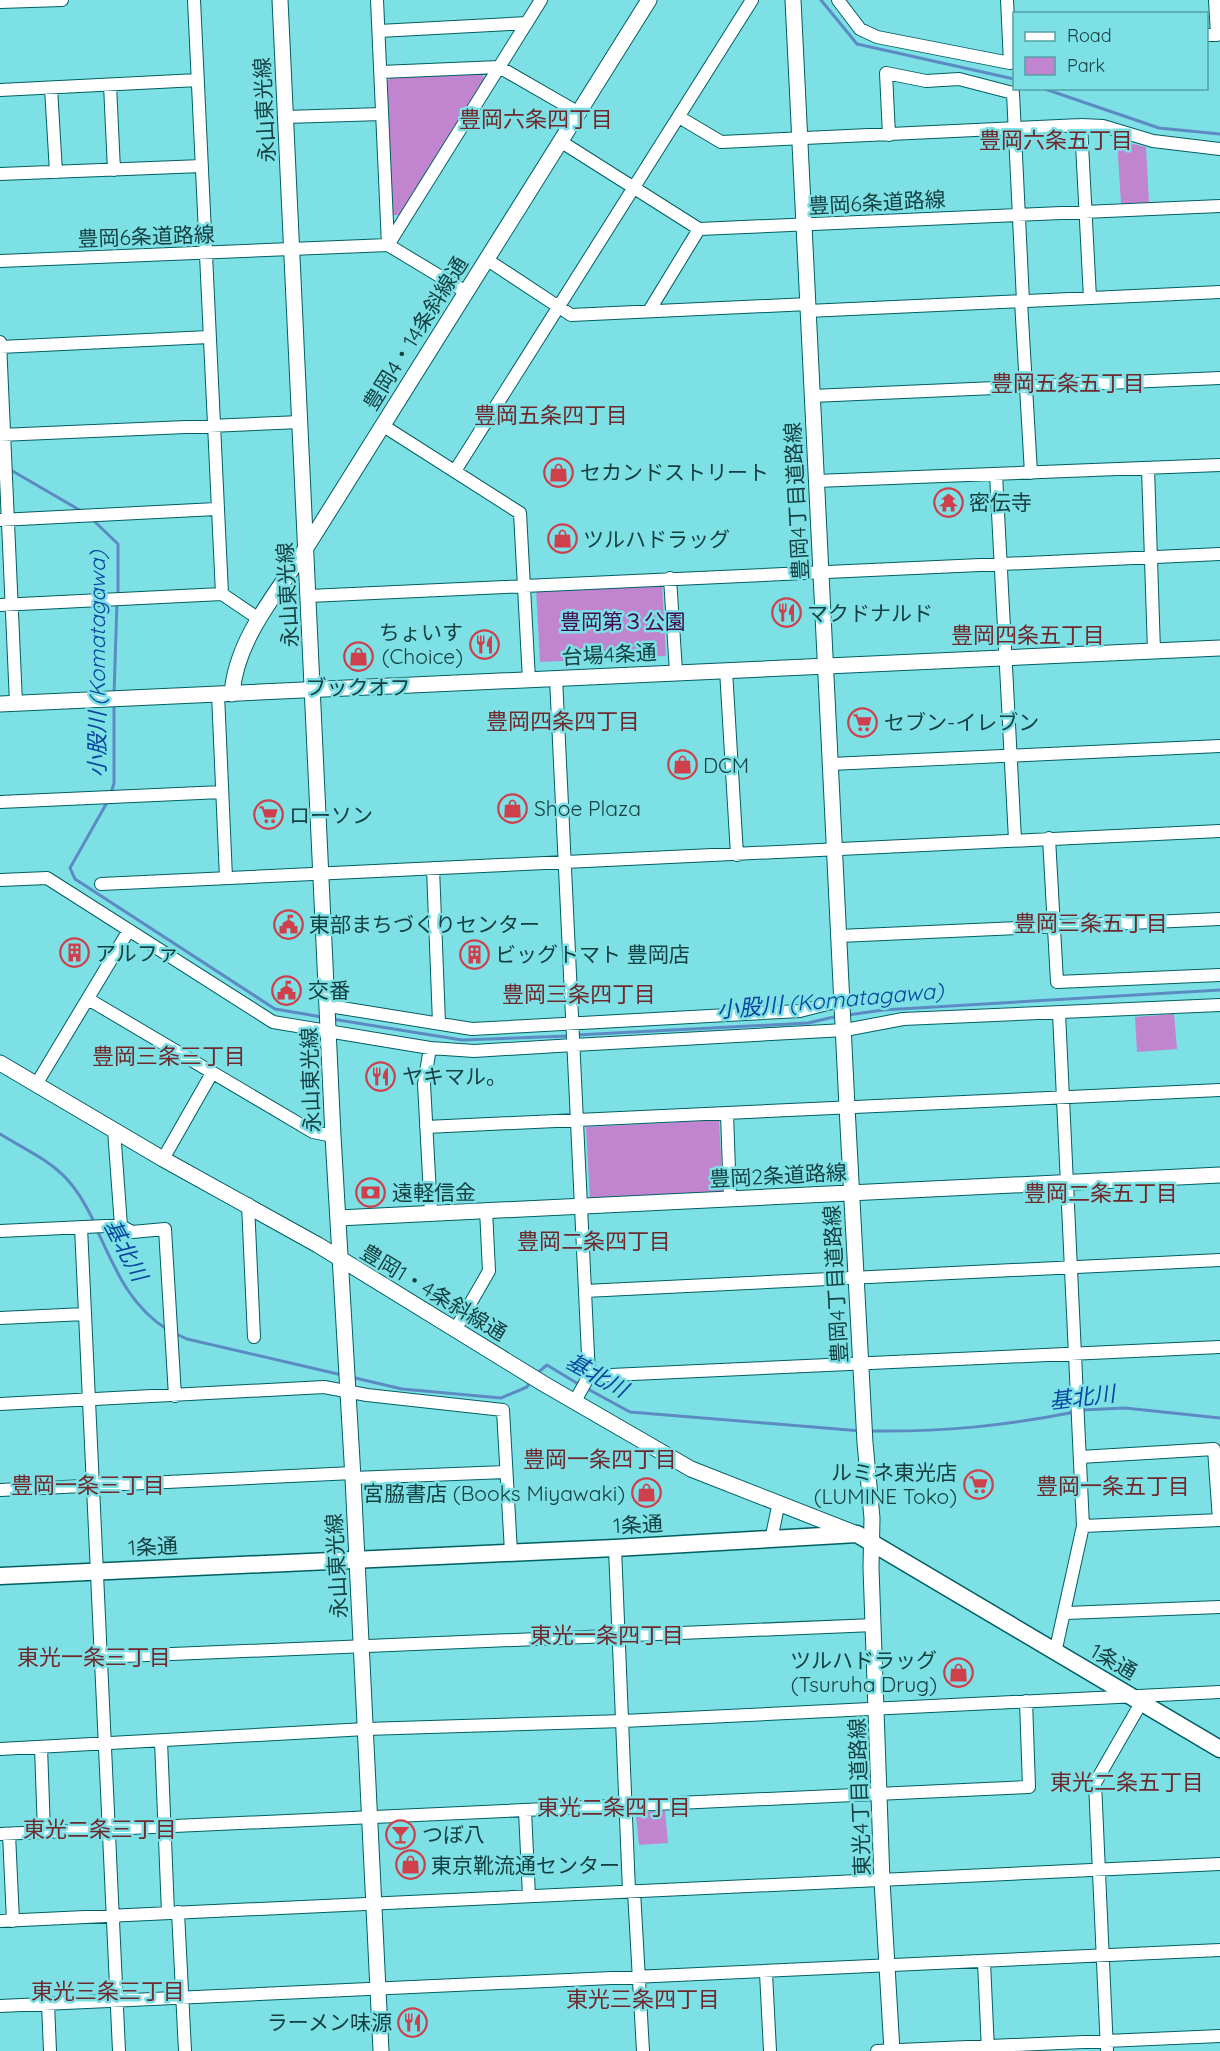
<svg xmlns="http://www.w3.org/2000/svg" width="1220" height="2051" viewBox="0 0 1220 2051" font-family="Quicksand,'Noto Sans JP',sans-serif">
  <rect width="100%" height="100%" fill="#7de0e5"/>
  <path fill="#c185d0" d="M479,72L486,79L399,215H392L386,83L391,77Z
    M1117,140L1146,147L1149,203L1121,204Z
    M662,583L666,656L540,662L536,589Z
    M1174,1014L1177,1049L1137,1052L1135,1017Z
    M719,1120L723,1192L590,1199L586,1127Z
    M665,1811L668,1843L639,1845L636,1816L640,1812Z"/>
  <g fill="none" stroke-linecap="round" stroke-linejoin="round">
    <path stroke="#5c8bc3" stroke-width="3" d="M821,0L857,44L1014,79
      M1042,88L1159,128L1220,134
      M9,469L83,512
      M93,520L118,544V596
      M114,695L117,602
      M111,793L114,783V704
      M109,799L70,868L75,879L275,1009L322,1017
      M848,1015L883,1010L1220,990
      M332,1019L462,1040L569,1036
      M576,1035L808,1023L838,1016
      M0,1134C50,1164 69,1168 95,1224
      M97,1230C116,1271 130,1306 168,1330
      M174,1333L187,1339L342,1375
      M536,1374L547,1365L580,1385
      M351,1377L402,1389L501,1398L527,1387L530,1382
      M586,1388L630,1412L861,1431
      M1081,1410L1125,1408L1220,1418
      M870,1431C943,1432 1004,1426 1075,1412"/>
    <defs>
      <path id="minor" d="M194,0L222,594
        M377,0L388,245
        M838,0L860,29L877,37L1010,63L1007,0
        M0,2L62,0
        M379,31L527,23
        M1206,35H1217L1215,0
        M381,72L499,67L579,113
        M110,85L114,170
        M51,88L56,172
        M0,90L198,80
        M285,117L382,114
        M679,117L721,142L1081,125L1103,126L1153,141L1220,149
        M1081,125L1090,298
        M889,135L886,73L926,81L959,79L1013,93L1023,301
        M560,141L699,229L1220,206
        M0,174L202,166
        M388,245L541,0
        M486,259L571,315L808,304
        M0,261L388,245L466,292
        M1021,301L1031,473
        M649,311L699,229
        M808,311L1220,292
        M0,342L16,703
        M0,347L209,337
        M812,396L1220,378
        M382,425L520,513L529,680
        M0,435L300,422
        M1148,468L1154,651
        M455,471L752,0
        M996,474L1015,840
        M816,481L1220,465
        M0,520L216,509
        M670,578L676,672
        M309,596L1220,554
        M0,605L222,594L259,619
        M726,670L737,855
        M556,678L589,1376L575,1401
        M218,694L226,878
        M831,764L1220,746
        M0,802L222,792
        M1049,838L1057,982L1220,975
        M433,868L439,1023
        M0,880L47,878L273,1022L430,1048L474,1051L574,1045L845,1030L903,1019L1220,1005
        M101,884L1220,831
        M839,936L1220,919
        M88,999L313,1132L333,1136
        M329,1006L472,1029L800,1011L843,1000
        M430,1048L424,1084L431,1213
        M37,1083L129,930
        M727,1113L730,1199
        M426,1127L1220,1090
        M114,1130L121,1226
        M163,1159L212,1073
        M248,1204L254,1337
        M81,1227L119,2051
        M0,1231L105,1226H121L132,1232L165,1229L175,1396
        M585,1291L1220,1260
        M0,1318L85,1314
        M455,1330L489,1271L486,1210
        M589,1376L1220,1347
        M0,1404L324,1387L367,1395L503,1410L511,1552
        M1080,1457L1214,1449L1219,1520
        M353,1478L506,1472
        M0,1490L353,1473
        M1083,1526L1220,1520
        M771,1540L779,1502
        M615,1548L629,1891
        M1066,1613L1220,1607
        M1055,1653L1083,1526L1059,1013
        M100,1657L874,1625
        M161,1741L168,1913
        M41,1747L44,1832
        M0,1749L366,1729L623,1721L1220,1692
        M525,1811L529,1896
        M0,1834L1029,1787L1026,1701
        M9,1834L13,1921
        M634,1891L643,2051
        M178,1912L185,2051
        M0,1921L1220,1864
        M984,1962L988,2051
        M766,1973L770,2051
        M48,2004L50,2051
        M0,2006L1220,1950
        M877,2051L1220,2036
        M1107,2051L1095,1783L1141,1703"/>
      <path id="tertiary" d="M280,0L333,1136L353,1478L381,2051
        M793,0L847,1107L865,1443L872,1518L871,1568L882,1881L892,2051
        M232,694C236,639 277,593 306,548L649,0
        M0,704L1220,648
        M0,1063L163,1159L318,1245L544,1384L691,1469L857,1534
        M338,1218L1220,1175"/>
      <path id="secondary" d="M0,1576L615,1548L857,1534L1220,1749"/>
    </defs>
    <use href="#minor" stroke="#015f63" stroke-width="14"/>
    <use href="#tertiary" stroke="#015f63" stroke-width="17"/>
    <use href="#secondary" stroke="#015f63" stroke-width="19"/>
    <use href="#minor" stroke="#fff" stroke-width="12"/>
    <use href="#tertiary" stroke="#fff" stroke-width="15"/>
    <use href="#secondary" stroke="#fff" stroke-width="16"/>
  </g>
  <defs>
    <symbol id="shop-ring" viewBox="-11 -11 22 22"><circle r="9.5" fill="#7de0e5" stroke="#cf3f4c" stroke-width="1.5"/><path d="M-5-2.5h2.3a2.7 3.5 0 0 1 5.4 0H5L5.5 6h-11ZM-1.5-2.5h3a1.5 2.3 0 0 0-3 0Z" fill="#cf3f4c"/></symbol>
    <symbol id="temple-ring" viewBox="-11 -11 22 22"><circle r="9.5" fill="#7de0e5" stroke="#cf3f4c" stroke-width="1.5"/><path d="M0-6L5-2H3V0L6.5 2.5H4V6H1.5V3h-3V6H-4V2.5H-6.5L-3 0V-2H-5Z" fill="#cf3f4c"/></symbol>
    <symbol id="restaurant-ring" viewBox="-11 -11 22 22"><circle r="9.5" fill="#7de0e5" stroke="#cf3f4c" stroke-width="1.5"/><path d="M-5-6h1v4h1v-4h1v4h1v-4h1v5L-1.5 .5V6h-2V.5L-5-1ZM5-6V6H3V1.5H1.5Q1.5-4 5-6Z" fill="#cf3f4c"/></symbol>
    <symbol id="supermarket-ring" viewBox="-11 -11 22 22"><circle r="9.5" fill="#7de0e5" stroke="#cf3f4c" stroke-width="1.5"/><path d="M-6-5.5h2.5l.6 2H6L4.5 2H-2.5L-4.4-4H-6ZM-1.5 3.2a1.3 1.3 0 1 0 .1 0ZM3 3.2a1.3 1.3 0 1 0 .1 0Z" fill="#cf3f4c"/></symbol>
    <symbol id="civic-ring" viewBox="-11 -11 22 22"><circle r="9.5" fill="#7de0e5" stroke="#cf3f4c" stroke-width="1.5"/><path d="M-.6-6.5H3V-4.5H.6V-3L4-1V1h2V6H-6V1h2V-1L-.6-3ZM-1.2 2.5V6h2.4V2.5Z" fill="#cf3f4c"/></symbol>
    <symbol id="building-ring" viewBox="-11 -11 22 22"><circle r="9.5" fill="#7de0e5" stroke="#cf3f4c" stroke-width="1.5"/><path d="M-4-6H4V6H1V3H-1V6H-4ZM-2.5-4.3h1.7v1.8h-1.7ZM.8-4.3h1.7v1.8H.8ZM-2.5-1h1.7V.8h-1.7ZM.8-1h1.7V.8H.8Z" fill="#cf3f4c"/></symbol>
    <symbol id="bank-ring" viewBox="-11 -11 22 22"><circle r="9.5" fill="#7de0e5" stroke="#cf3f4c" stroke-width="1.5"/><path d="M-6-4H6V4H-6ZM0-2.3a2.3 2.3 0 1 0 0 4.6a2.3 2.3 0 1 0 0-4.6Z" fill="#cf3f4c"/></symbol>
    <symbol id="bar-ring" viewBox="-11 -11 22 22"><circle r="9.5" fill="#7de0e5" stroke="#cf3f4c" stroke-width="1.5"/><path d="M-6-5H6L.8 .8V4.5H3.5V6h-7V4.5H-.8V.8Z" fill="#cf3f4c"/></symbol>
  </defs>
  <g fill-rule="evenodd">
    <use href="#shop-ring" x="542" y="456" width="33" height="33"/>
    <use href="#temple-ring" x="932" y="486" width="33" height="33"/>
    <use href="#shop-ring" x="546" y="522" width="33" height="33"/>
    <use href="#restaurant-ring" x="770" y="596" width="33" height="33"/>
    <use href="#restaurant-ring" x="468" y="628" width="33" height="33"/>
    <use href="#shop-ring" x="342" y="640" width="33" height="33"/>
    <use href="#supermarket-ring" x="846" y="706" width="33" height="33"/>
    <use href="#shop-ring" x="666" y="748" width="33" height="33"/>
    <use href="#shop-ring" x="496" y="792" width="33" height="33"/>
    <use href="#supermarket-ring" x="252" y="798" width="33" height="33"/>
    <use href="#civic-ring" x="272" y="908" width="33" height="33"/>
    <use href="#building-ring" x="58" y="936" width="33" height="33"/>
    <use href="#building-ring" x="458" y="938" width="33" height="33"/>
    <use href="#civic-ring" x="270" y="974" width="33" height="33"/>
    <use href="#restaurant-ring" x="364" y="1060" width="33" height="33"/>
    <use href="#bank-ring" x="354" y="1176" width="33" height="33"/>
    <use href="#supermarket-ring" x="962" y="1468" width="33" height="33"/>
    <use href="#shop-ring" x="630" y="1476" width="33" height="33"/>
    <use href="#shop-ring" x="942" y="1656" width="33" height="33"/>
    <use href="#bar-ring" x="384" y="1818" width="33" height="33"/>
    <use href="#shop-ring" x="394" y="1848" width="33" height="33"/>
    <use href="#restaurant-ring" x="396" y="2006" width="33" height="33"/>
  </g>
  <g text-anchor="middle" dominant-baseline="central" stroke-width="5" stroke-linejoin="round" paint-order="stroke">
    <g font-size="21" fill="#154042" stroke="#7de0e5">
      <text transform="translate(264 110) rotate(-93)">永山東光線</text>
      <text transform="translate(877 202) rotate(-3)">豊岡6条道路線</text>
      <text transform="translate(146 236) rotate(-2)">豊岡6条道路線</text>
      <text transform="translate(415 333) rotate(-58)">豊岡4・14条斜線通</text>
      <text transform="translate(796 501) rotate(-93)">豊岡4丁目道路線</text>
      <text transform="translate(287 595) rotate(-93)">永山東光線</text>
      <text transform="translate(609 654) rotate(-3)">台場4条通</text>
      <text transform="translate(310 1080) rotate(-92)">永山東光線</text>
      <text transform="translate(778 1175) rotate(-3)">豊岡2条道路線</text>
      <text transform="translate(835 1284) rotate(-93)">豊岡4丁目道路線</text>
      <text transform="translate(434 1292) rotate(31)">豊岡1・4条斜線通</text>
      <text transform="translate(638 1524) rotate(-3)">1条通</text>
      <text transform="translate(153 1546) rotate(-3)">1条通</text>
      <text transform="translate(336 1566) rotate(-93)">永山東光線</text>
      <text transform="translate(1114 1661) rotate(30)">1条通</text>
      <text transform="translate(859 1797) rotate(-92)">東光4丁目道路線</text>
    </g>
    <g font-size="21" fill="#154042" stroke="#7de0e5" text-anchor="start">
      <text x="580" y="472">セカンドストリート</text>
      <text x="969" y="502">密伝寺</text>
      <text x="583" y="539">ツルハドラッグ</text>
      <text x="807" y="613">マクドナルド</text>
      <text x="463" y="632" text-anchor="end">ちょいす<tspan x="463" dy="24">(Choice)</tspan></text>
      <text x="358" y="687" text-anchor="middle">ブックオフ</text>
      <text x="884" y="722">セブン-イレブン</text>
      <text x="703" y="765">DCM</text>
      <text x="534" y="808">Shoe Plaza</text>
      <text x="289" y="815">ローソン</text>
      <text x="309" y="924">東部まちづくりセンター</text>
      <text x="95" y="953">アルファ</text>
      <text x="495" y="954">ビッグトマト 豊岡店</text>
      <text x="308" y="990">交番</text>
      <text x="402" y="1076">ヤキマル。</text>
      <text x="392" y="1192">遠軽信金</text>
      <text x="957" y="1472" text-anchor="end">ルミネ東光店<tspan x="957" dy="24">(LUMINE Toko)</tspan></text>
      <text x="625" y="1493" text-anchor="end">宮脇書店 (Books Miyawaki)</text>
      <text x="937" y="1660" text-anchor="end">ツルハドラッグ<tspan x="937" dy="24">(Tsuruha Drug)</tspan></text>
      <text x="422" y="1834">つぼ八</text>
      <text x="431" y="1865">東京靴流通センター</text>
      <text x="392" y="2022" text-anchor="end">ラーメン味源</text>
    </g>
    <g font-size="21" fill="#43084f" stroke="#7de0e5">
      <text x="623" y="621">豊岡第３公園</text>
    </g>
    <g font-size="22" fill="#6f282c" stroke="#7de0e5">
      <text x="536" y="119">豊岡六条四丁目</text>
      <text x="1056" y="140">豊岡六条五丁目</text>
      <text x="1068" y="383">豊岡五条五丁目</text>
      <text x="551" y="415">豊岡五条四丁目</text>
      <text x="1028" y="635">豊岡四条五丁目</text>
      <text x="563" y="721">豊岡四条四丁目</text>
      <text x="1091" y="923">豊岡三条五丁目</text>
      <text x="579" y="994">豊岡三条四丁目</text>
      <text x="169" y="1056">豊岡三条三丁目</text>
      <text x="1101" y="1193">豊岡二条五丁目</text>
      <text x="594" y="1241">豊岡二条四丁目</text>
      <text x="600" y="1459">豊岡一条四丁目</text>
      <text x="88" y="1485">豊岡一条三丁目</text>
      <text x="1113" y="1486">豊岡一条五丁目</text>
      <text x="607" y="1635">東光一条四丁目</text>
      <text x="94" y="1657">東光一条三丁目</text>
      <text x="1127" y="1782">東光二条五丁目</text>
      <text x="614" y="1807">東光二条四丁目</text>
      <text x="100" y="1829">東光二条三丁目</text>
      <text x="108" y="1991">東光三条三丁目</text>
      <text x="643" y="1999">東光三条四丁目</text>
    </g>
    <g font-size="22" font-style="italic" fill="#09459e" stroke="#7de0e5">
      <text transform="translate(97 664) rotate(-90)">小股川 (Komatagawa)</text>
      <text transform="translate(830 1000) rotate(-5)">小股川 (Komatagawa)</text>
      <text transform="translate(126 1250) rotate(62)">基北川</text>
      <text transform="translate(597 1375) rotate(29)">基北川</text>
      <text transform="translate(1082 1397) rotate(-7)">基北川</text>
    </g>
  </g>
  <rect x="1013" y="12" width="195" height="78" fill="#7de0e5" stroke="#53a0a4" stroke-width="1.5"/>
  <rect x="1025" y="32" width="30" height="9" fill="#ffffff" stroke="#53a0a4" stroke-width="1.5"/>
  <text x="1067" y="42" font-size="18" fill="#154042">Road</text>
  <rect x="1025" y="57" width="30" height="18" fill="#c185d0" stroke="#53a0a4" stroke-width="1.5"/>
  <text x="1067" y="72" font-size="18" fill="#154042">Park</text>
</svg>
